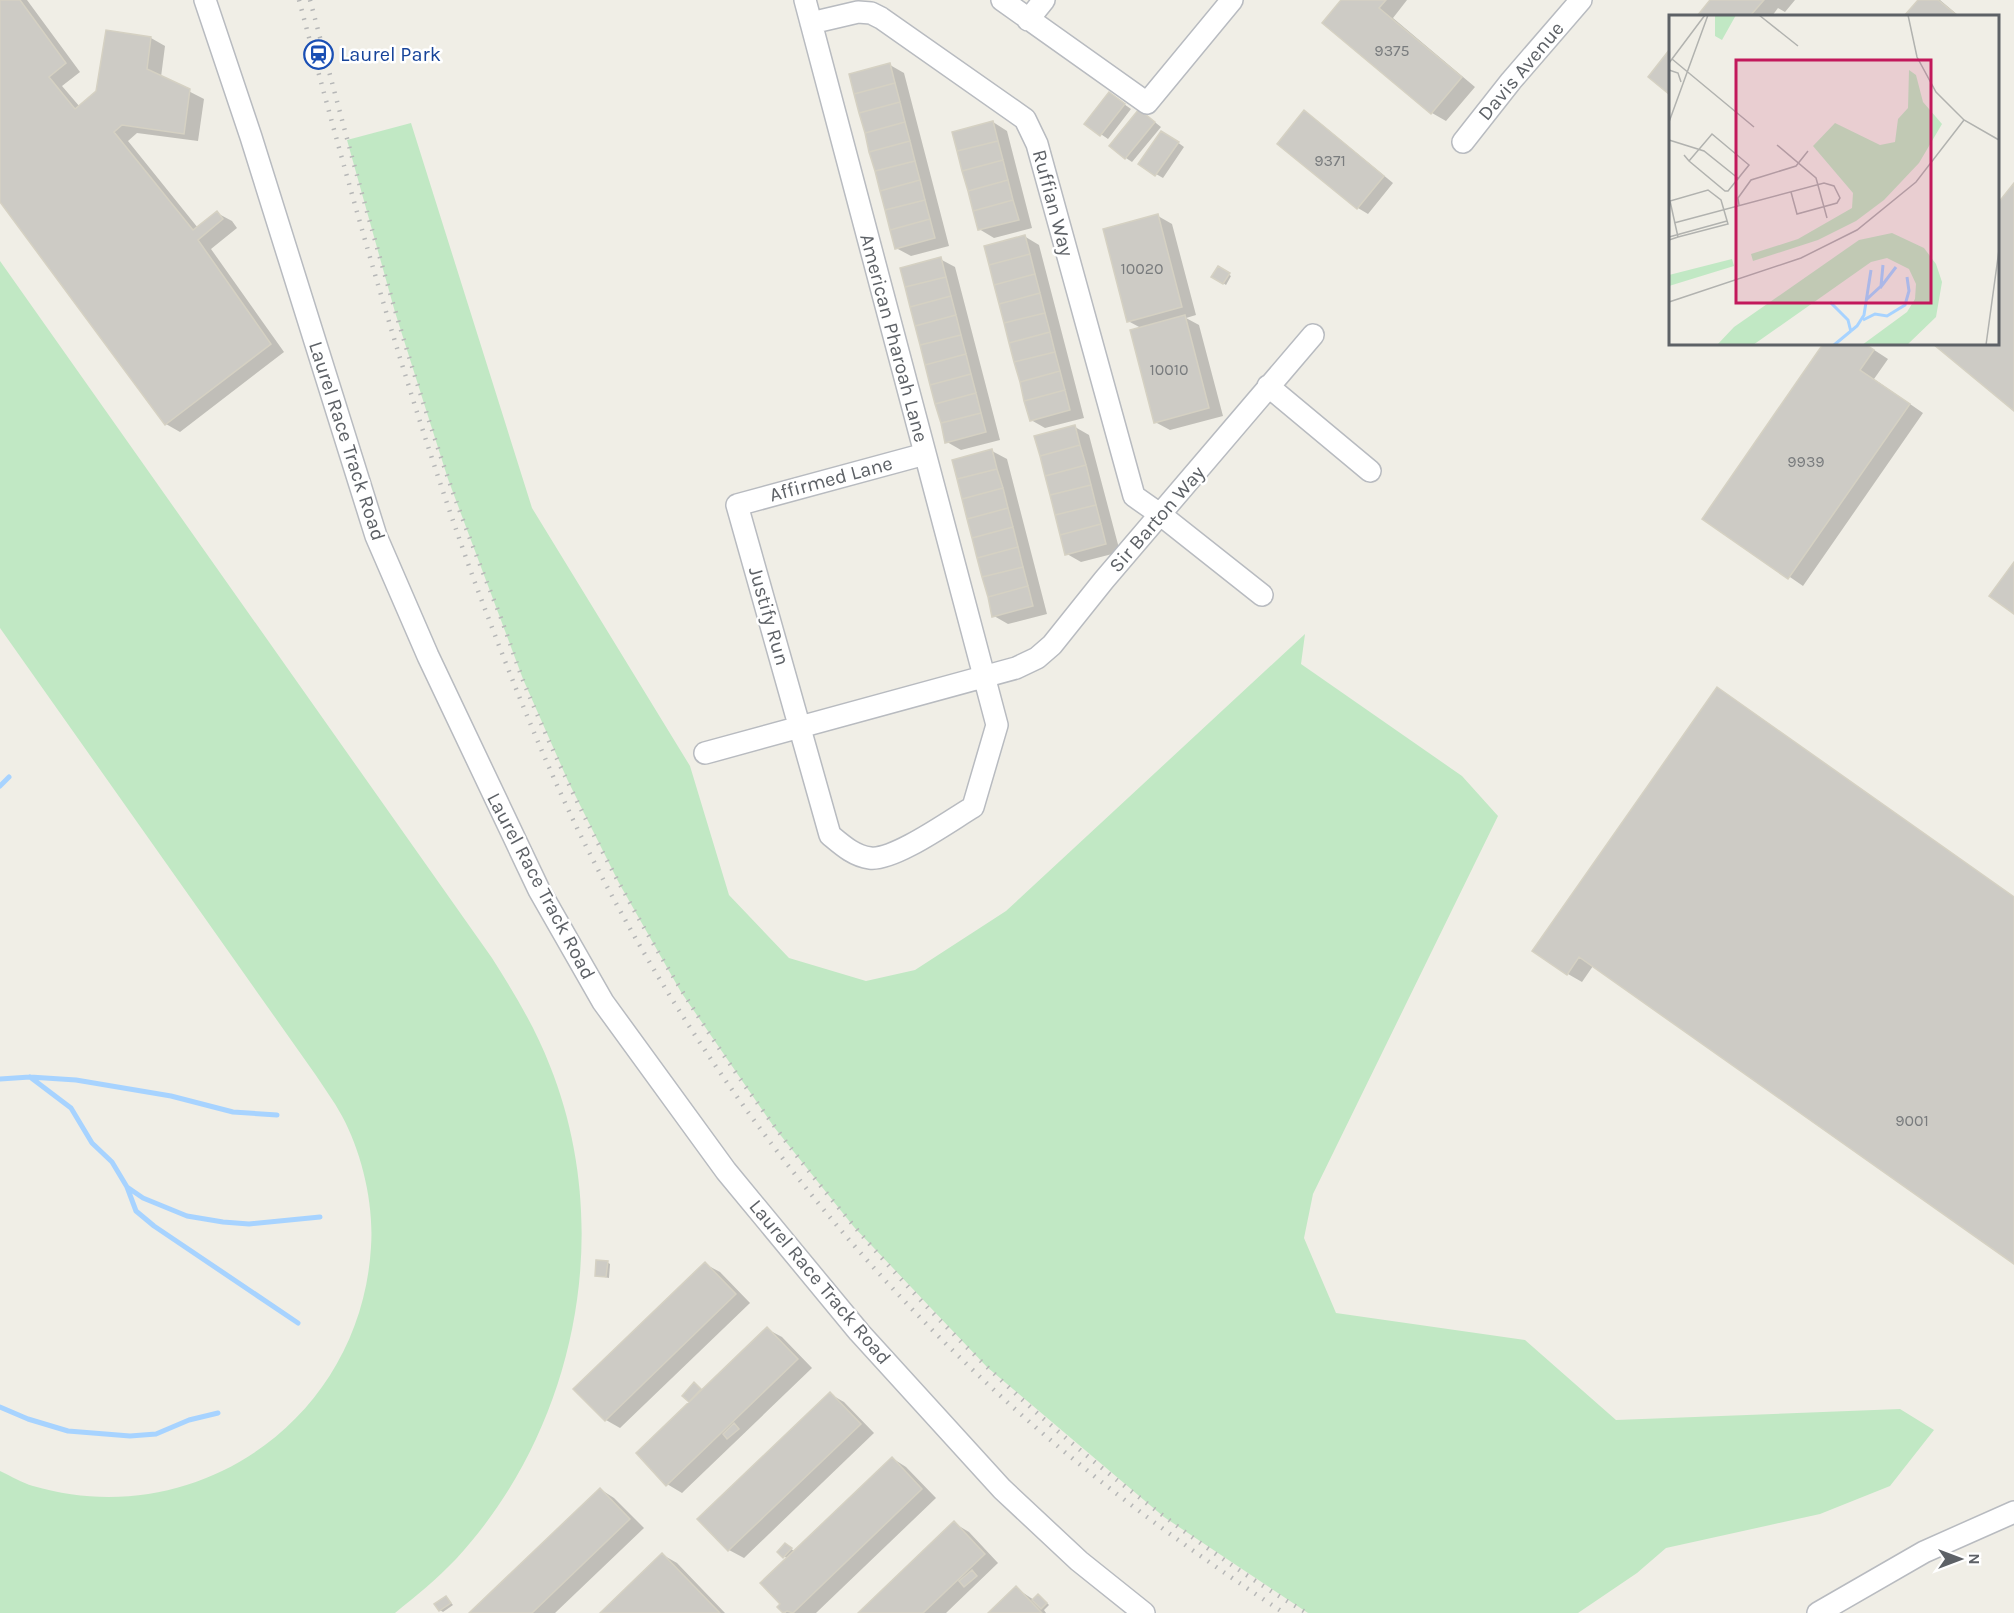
<svg xmlns="http://www.w3.org/2000/svg" width="2014" height="1613" viewBox="0 0 2014 1613" font-family="Karla,sans-serif">
  <rect width="100%" height="100%" fill="#f0eee6"/>
  <path fill="#c1e8c4" d="M411,123L532,508L690,766L729,895L789,958L866,981L915,970L1006,911L1305,634L1301,664L1462,776L1498,816L1313,1194L1304,1238L1336,1313L1525,1340L1616,1420L1900,1409L1934,1430L1890,1486L1820,1514L1666,1548L1637,1573L1578,1613H1308L1164,1517L987,1367L854,1227L774,1127L681,992L619,883L568,781L523,679L448,479L395,312L347,140Z
    M0,261L492,958C514,993 535,1027 550,1066C616,1231 576,1429 456,1559C437,1579 416,1596 395,1613H0V1471C11,1476 22,1483 33,1486C198,1534 361,1418 371,1247C374,1204 362,1153 342,1116C334,1101 324,1088 315,1074L0,628Z"/>
  <path fill="#0003" d="M0,0H27L80,72L62,86L80,107L98,92L151,38L165,46L161,77L204,99L198,141L137,133L128,141L198,228L217,213L232,221L237,228L211,249L284,352L180,432L166,424L4,205L0,202Z
    M1343,0H1407L1393,18L1475,87L1446,121L1432,113Z
    M1712,0H1795L1785,12L1778,8L1772,16H1699Z
    M1920,0H1940L1959,16H1906Z
    M1670,52V93L1651,77Z
    M890,65L904,73L949,246L911,256L896,248Z
    M1110,94L1131,109L1108,139L1086,124Z
    M1304,112L1315,119L1393,183L1368,214L1358,208Z
    M1146,115L1161,127L1132,162L1126,158Z
    M993,122L1007,131L1032,228L994,238L979,229Z
    M1169,136L1184,147L1163,178L1156,174Z
    M2014,185V409L1935,344H1998V205Z
    M1158,216L1172,224L1196,315L1186,318L1199,325L1223,416L1170,430L1155,422L1141,328L1128,321Z
    M1024,236L1039,245L1084,418L1045,428L1031,420Z
    M940,259L955,267L1000,440L961,450L947,442Z
    M1218,268L1231,276L1226,285L1213,276Z
    M1825,344H1865L1888,359L1874,379L1923,413L1803,586L1704,518Z
    M1075,427L1089,435L1120,552L1081,562L1067,554Z
    M992,451L1007,459L1047,614L1008,624L994,616Z
    M1718,689L2014,897V1263L1593,966L1582,982L1568,974Z
    M607,1262L610,1264L609,1278L596,1275Z
    M705,1264L720,1272L750,1303L620,1428L606,1420Z
    M767,1329L782,1337L812,1368L682,1493L667,1484L691,1402L684,1396L697,1386L703,1391Z
    M830,1394L844,1402L874,1433L744,1558L729,1550Z
    M892,1458L906,1467L936,1498L816,1613H786L779,1607L783,1604L788,1559L779,1552L788,1546L795,1552Z
    M600,1489L614,1498L644,1528L555,1613H471Z
    M954,1523L969,1532L998,1563L946,1613H860Z
    M663,1555L677,1563L725,1613H602Z
    M1016,1588L1034,1600L1041,1597L1049,1605L1044,1610L1046,1613H991Z
    M446,1597L453,1605L443,1612L440,1610Z"/>
  <g fill="none" stroke-linecap="round" stroke-linejoin="round">
    <path stroke="#a7d3ff" stroke-width="5" d="M0,786L9,777
      M30,1077L71,1108L92,1143L112,1162L127,1187L143,1198L187,1216L223,1222L249,1224L320,1217
      M0,1079L30,1077L76,1080L171,1096L233,1112L277,1115
      M127,1187L136,1211L154,1226L298,1323
      M0,1407L28,1419L68,1431L130,1436L156,1434L189,1420L218,1413"/>
  </g>
  <path fill="#cdcbc5" stroke="#d5d1c3" stroke-width="1.5" d="M0,0H20L66,63L49,77L75,109L96,91L106,30L151,37L147,69L190,89L184,134L122,125L114,132L193,230L217,211L223,219L198,240L271,344L165,425L0,202Z
    M1341,0H1386L1379,8L1462,77L1431,114L1322,23Z
    M1710,0H1764L1750,16H1697Z
    M1918,0H1938L1958,16H1904Z
    M1670,49V95L1648,77Z
    M890,63L895,83L854,94L849,74Z
    M895,83L900,102L859,113L854,94Z
    M1109,92L1125,104L1100,136L1084,124Z
    M900,102L905,122L865,133L859,113Z
    M1139,109L1155,122L1125,159L1109,146Z
    M1304,110L1384,176L1357,209L1277,144Z
    M993,121L998,141L957,151L952,132Z
    M905,122L910,141L869,152L865,133Z
    M1161,131L1179,142L1155,176L1138,164Z
    M910,141L915,161L875,171L869,152Z
    M998,141L1003,160L962,171L957,151Z
    M1003,160L1008,180L968,191L962,171Z
    M915,161L920,180L880,191L875,171Z
    M920,180L925,200L885,210L880,191Z
    M1008,180L1013,200L973,211L968,191Z
    M2014,183V411L1933,344H1998V203Z
    M925,200L930,219L890,230L885,210Z
    M1013,200L1019,220L978,230L973,211Z
    M1158,214L1182,307L1127,322L1103,229Z
    M930,219L935,238L895,249L890,230Z
    M1025,235L1030,254L989,265L984,246Z
    M1030,254L1035,274L994,285L989,265Z
    M941,257L946,277L905,287L900,268Z
    M1218,266L1230,273L1223,284L1211,277Z
    M1035,274L1040,293L999,304L994,285Z
    M946,277L951,296L910,307L905,287Z
    M1040,293L1045,313L1004,323L999,304Z
    M951,296L956,315L915,326L910,307Z
    M1045,313L1050,332L1009,343L1004,323Z
    M956,315L961,335L920,345L915,326Z
    M1185,315L1209,408L1154,423L1130,330Z
    M1050,332L1055,352L1014,362L1009,343Z
    M961,335L966,354L925,365L920,345Z
    M1823,344H1865L1874,350L1860,370L1910,404L1788,579L1702,519Z
    M1055,352L1060,371L1020,382L1014,362Z
    M966,354L971,374L930,385L925,365Z
    M1060,371L1065,390L1024,401L1020,382Z
    M971,374L976,393L935,404L930,385Z
    M1065,390L1070,410L1030,421L1024,401Z
    M976,393L981,413L941,423L935,404Z
    M981,413L986,432L945,443L941,423Z
    M1075,425L1080,445L1040,456L1034,436Z
    M1080,445L1086,465L1045,476L1040,456Z
    M992,449L997,469L957,479L952,460Z
    M1086,465L1091,485L1050,495L1045,476Z
    M997,469L1003,488L962,499L957,479Z
    M1091,485L1096,505L1055,515L1050,495Z
    M1003,488L1008,508L967,519L962,499Z
    M1096,505L1101,524L1060,535L1055,515Z
    M1008,508L1013,527L972,538L967,519Z
    M1101,524L1106,544L1065,555L1060,535Z
    M1013,527L1018,547L977,558L972,538Z
    M1018,547L1023,567L982,577L977,558Z
    M2014,562V614L1989,596Z
    M1023,567L1028,586L988,597L982,577Z
    M1028,586L1033,606L992,617L988,597Z
    M1717,687L2014,897V1264L1579,957L1567,975L1532,951Z
    M596,1260L608,1261L606,1277L595,1276Z
    M705,1262L736,1294L605,1421L573,1389Z
    M767,1327L798,1359L666,1486L636,1453Z
    M694,1382L701,1389L689,1402L682,1396Z
    M830,1392L861,1424L728,1551L697,1519Z
    M734,1423L739,1429L727,1439L723,1434Z
    M892,1457L922,1489L793,1613L787,1611L783,1613L777,1607L780,1604L760,1583Z
    M600,1488L630,1519L532,1613H469Z
    M954,1521L985,1554L923,1613H858Z
    M785,1543L792,1548L783,1558L777,1552Z
    M662,1553L720,1613H600Z
    M972,1570L977,1576L964,1587L959,1581Z
    M1016,1586L1042,1613H988Z
    M1038,1594L1047,1603L1041,1609L1032,1600Z
    M446,1596L451,1603L439,1611L434,1604Z"/>
  <g fill="none" stroke-linecap="round" stroke-linejoin="round">
    <defs>
      <path id="minor" d="M205,0L251,137L376,536L428,656L539,890L603,1002L726,1171L859,1332L1002,1489L1079,1561L1144,1613
        M805,0L997,725L973,807C951,820 894,861 870,858C854,856 842,845 830,835L737,505L925,454
        M1002,0L1147,103L1232,0
        M1028,20L1044,0
        M811,23L858,12L871,13L881,18L1025,119L1037,144L1134,496L1161,515L1262,595
        M1463,142L1511,81L1581,0
        M1268,386L1370,471
        M705,753L1016,668L1037,658L1052,645L1104,580L1313,335
        M1818,1613L1924,1552L2014,1512"/>
    </defs>
    <use href="#minor" stroke="#b8bbc0" stroke-width="24"/>
    <use href="#minor" stroke="#fff" stroke-width="21"/>
    <path stroke="#b6b7b7" stroke-width="4.5" stroke-dasharray="1.5 8" stroke-linecap="butt" d="M299,0C351,195 405,390 474,580C506,665 539,750 579,832C678,1033 814,1219 976,1373C1070,1463 1175,1541 1284,1613
      M310,0C353,161 395,323 449,481C465,527 483,573 501,618C509,640 516,662 524,683C653,996 856,1275 1122,1484C1181,1530 1242,1575 1307,1613"/>
  </g>
  <defs>
    <symbol id="station-ring" viewBox="-11 -11 22 22"><circle r="9.5" fill="#fff" stroke="#1a4fb4" stroke-width="1.5"/><path d="M-3-6H3Q5-6 5-4V2Q5 4 3 4L4.5 6H3L1.5 4h-3L-3 6H-4.5L-3 4Q-5 4-5 2V-4Q-5-6-3-6ZM-3.5-4v3h7v-3ZM-3.5 1v1.5H-2V1ZM2 1v1.5H3.5V1Z" fill="#1a4fb4"/></symbol>
  </defs>
  <g fill-rule="evenodd">
    <use href="#station-ring" x="302" y="38" width="33" height="33"/>
  </g>
  <g text-anchor="middle" dominant-baseline="central" stroke-width="5" stroke-linejoin="round" paint-order="stroke">
    <g font-size="16" fill="#797c7e">
      <text x="1392" y="50">9375</text>
      <text x="1330" y="160">9371</text>
      <text x="1142" y="268">10020</text>
      <text x="1169" y="369">10010</text>
      <text x="1806" y="461">9939</text>
      <text x="1912" y="1120">9001</text>
    </g>
    <g font-size="20" fill="#164399" stroke="#fff" text-anchor="start">
      <text x="340" y="54">Laurel Park</text>
    </g>
    <g font-size="20" fill="#5d6166" stroke="#fff">
      <text transform="translate(1521 71) rotate(-50)">Davis Avenue</text>
      <text transform="translate(1053 203) rotate(75)">Ruffian Way</text>
      <text transform="translate(894 338) rotate(75)">American Pharoah Lane</text>
      <text transform="translate(347 441) rotate(72)">Laurel Race Track Road</text>
      <text transform="translate(831 479) rotate(-15)">Affirmed Lane</text>
      <text transform="translate(1157 519) rotate(-49)">Sir Barton Way</text>
      <text transform="translate(769 616) rotate(74)">Justify Run</text>
      <text transform="translate(541 886) rotate(62)">Laurel Race Track Road</text>
      <text transform="translate(820 1282) rotate(50)">Laurel Race Track Road</text>
    </g>
  </g>
  <g transform="translate(1669 15)">
    <rect width="330" height="330" fill="#f0eee6"/>
    <path d="M46,0H67L53,25L46,21ZM240,55L247,60L254,87L273,109L250,148L215,185L187,206L149,225L84,246L82,239L129,224L183,193L184,178L144,131L166,108L211,130L226,127L229,104L239,93ZM223,218L255,233L267,249L273,267L267,302L238,330H193L238,297L246,284L247,269L240,254L218,243L202,247L84,330H48L65,312L190,225ZM63,244L65,251L0,271V260Z" fill="#c1e8c4"/>
    <path fill="none" stroke="#a7d3ff" stroke-width="3" d="M211,273L227,252M198,284L212,271L214,250M161,287L179,305L182,317M194,305L206,299L218,301L236,290L240,276L238,262M165,330L188,311L195,300L202,255"/>
    <path fill="none" stroke="#b1b2af" stroke-width="1.5" d="M90,0L129,31M239,0L248,42L267,77L295,105L330,125M3,44L85,112M0,48L36,0M0,55L9,58L12,67M0,107L39,0M0,125L35,136L70,164M108,130L147,163L158,203M15,140L20,146L56,176H59L80,150L43,119L20,146M70,190L69,183L82,165L127,151L139,136M5,208L155,168L165,171L171,183L168,188L128,199L122,177M0,222L58,206M0,225L9,222L59,209L52,185L39,175L1,186L9,222M0,287L132,243L188,215L247,167L295,105M317,330L330,235"/>
    <path fill="#c2185b" fill-opacity="0.15" stroke="#c2185b" stroke-width="3" d="M67,45H262V288H67Z"/>
    <rect width="330" height="330" fill="none" stroke="#5d6166" stroke-width="3"/>
  </g>
  <g transform="translate(1960 1559) rotate(90)" stroke="#ffffff" stroke-width="4.5" paint-order="stroke">
  <path d="M0-4.5L10 22L0 15L-10 22Z" fill="#5d6166"/>
  <text y="-9" font-size="16" font-weight="bold" text-anchor="middle" fill="#5d6166">N</text>
  </g>
</svg>
